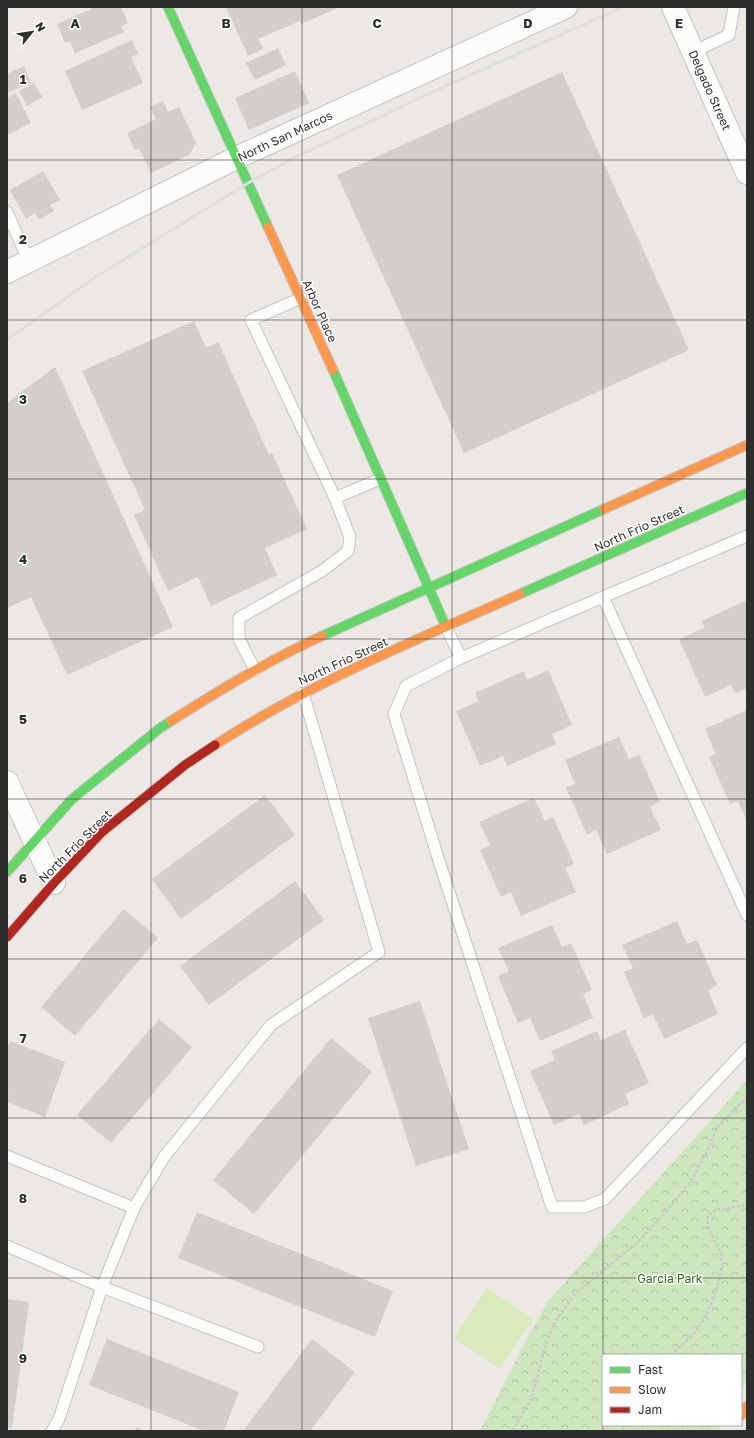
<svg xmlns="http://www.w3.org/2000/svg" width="754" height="1438" viewBox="0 0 754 1438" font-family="'Golos Text',sans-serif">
  <defs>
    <pattern id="park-crowns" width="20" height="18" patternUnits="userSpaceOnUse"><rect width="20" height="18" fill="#cee6be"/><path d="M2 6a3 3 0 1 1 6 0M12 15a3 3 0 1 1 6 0" fill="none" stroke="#b1c6a4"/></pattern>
  </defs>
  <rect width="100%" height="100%" fill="#ece8e4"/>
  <path fill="url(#park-crowns)" d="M747,1080V1379L741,1390V1355H603V1425H722L718,1431H480L518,1356L548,1301Z"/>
  <path fill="#d9eabb" d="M487,1288L533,1319L500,1368L454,1338Z"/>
  <path fill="#d1cecb" d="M90,7H121L128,23L121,26L124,32L75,53L70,41L65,43L57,24L91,9Z
    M226,7H340L301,24L300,21L258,39L263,49L248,56Z
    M132,40L138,54L131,57L143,83L82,110L65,71Z
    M278,48L286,65L255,80L246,63Z
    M24,66L31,83L7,93V74Z
    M295,71L309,103L249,130L235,98Z
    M562,72L689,350L464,453L337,175Z
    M34,83L42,97L27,106L19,91Z
    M16,93L31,123L7,135V98Z
    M163,101L168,112L179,107L196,143L190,154L151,173L139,148L135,150L127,133L156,119L150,107Z
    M43,171L60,200L50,205L54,211L39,220L35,213L26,219L10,190Z
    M194,321L206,348L218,342L269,455L272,453L307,529L265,548L277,575L211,606L198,577L168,591L134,515L145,510L82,371Z
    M55,367L173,627L67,675L31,597L7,608V403Z
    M747,600V688L735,693L731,685L705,697L679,639L705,628L702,621Z
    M548,670L572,725L552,734L556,744L507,766L503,756L480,766L456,711L479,701L475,693L524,671L527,680Z
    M747,710V821L738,801L730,804L709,757L716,754L705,729Z
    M619,737L629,759L639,755L660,802L650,807L661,830L607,854L596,830L587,835L566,788L575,784L565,760Z
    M265,795L295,835L181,919L152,879Z
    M534,798L545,821L553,817L574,864L565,868L576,892L521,916L511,892L501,897L480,850L490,845L479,822Z
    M295,881L324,920L209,1005L180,966Z
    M124,909L158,938L75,1036L41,1007Z
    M677,921L687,944L697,940L717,985L708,990L718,1014L664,1039L653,1014L644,1018L624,972L633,968L622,945Z
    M552,925L562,947L571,943L592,990L583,994L593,1018L540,1041L530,1018L518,1023L498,976L509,971L498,948Z
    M420,1001L469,1149L416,1166L368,1018Z
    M159,1019L192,1047L111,1143L77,1115Z
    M625,1030L649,1083L625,1094L629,1104L584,1125L579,1114L554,1125L530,1071L555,1060L551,1051L597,1031L601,1040Z
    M331,1038L372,1072L254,1214L213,1180Z
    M10,1041L65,1062L45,1117L7,1102V1096L9,1091H7V1048Z
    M197,1212L393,1291L375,1337L178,1258Z
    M7,1299L29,1302L12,1428L7,1427Z
    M107,1339L239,1392L224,1431H204L89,1385Z
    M312,1339L355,1372L310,1431H243Z
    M137,1427L143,1431H134Z"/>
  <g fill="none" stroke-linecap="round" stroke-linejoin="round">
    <defs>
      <path id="lane" d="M693,52L729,35L734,7
        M7,212L29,262
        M301,298L251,320L335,498L380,479
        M603,597L747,536
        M446,627L461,658
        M255,670L239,639V618L322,571L348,551L350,537L335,498
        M747,915L603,597L461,658L406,686L394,714L439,861L552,1207H584L605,1199L747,1048
        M7,1156L134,1208
        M7,1246L102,1287L59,1419L52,1431
        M258,1347L102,1287L134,1208L164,1157L271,1025L379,952L303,693"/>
      <path id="street" d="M673,7L747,173
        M7,272L236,158L566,7
        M7,782L54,883"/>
      <path id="fast" d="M168,7L268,227
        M333,370L446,627
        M520,594L747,493
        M322,636L604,509
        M7,872L72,799L159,729L171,721"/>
      <path id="slow" d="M268,227L333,370
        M604,509L747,445
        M171,721C220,690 269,660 322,636
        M215,745C310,683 416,640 520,594
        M741,1416L747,1406"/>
      <path id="jam" d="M7,937L54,883L102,832L185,765L215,745"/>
    </defs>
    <use href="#lane" stroke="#c5c4c5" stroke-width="13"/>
    <use href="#street" stroke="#c5c4c5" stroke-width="24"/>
    <use href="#fast" stroke="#c5c4c5" stroke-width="11"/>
    <use href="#slow" stroke="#c5c4c5" stroke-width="11"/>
    <use href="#jam" stroke="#c5c4c5" stroke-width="11"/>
    <path stroke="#c9c9c8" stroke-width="2.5" stroke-dasharray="3 2" stroke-linecap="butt" d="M671,1355C679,1348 693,1336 699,1327C708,1313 726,1271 721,1255C717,1241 705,1229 708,1215L717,1209H727L747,1204
      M512,1431L531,1399L537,1378L544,1349L554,1323L573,1296L639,1241L664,1214L691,1181L706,1153L718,1126L747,1097
      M622,1431L625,1425"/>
    <use href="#lane" stroke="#fcfcfb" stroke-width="11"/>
    <use href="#street" stroke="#fcfcfb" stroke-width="22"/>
    <use href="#fast" stroke="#63d668" stroke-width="9"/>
    <use href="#slow" stroke="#ff974d" stroke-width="9"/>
    <use href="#jam" stroke="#b3261e" stroke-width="9"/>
    <path stroke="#dfdfe1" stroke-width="3" d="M7,340L94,278L248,183L296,157L428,94L623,7"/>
  </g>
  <path fill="none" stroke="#2e2e2e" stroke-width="1" stroke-opacity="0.55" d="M151,7V1431M302,7V1431M452,7V1431M603,7V1355M7,160H747M7,320H747M7,479H747M7,639H747M7,799H747M7,959H747M7,1118H747M7,1278H747M603,1425V1431"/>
  <g text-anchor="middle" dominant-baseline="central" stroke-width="3" stroke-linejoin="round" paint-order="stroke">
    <g font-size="12" fill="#2e2e2e" stroke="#fff">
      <text transform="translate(710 90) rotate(66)">Delgado Street</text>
      <text transform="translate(285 136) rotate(-25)">North San Marcos</text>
      <text transform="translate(320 311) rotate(66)">Arbor Place</text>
      <text transform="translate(639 528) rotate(-24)">North Frio Street</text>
      <text transform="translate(343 661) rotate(-25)">North Frio Street</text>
      <text transform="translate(75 846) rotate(-45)">North Frio Street</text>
    </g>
    <g font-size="12" fill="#2c6e1b" stroke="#fff">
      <text x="670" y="1278">Garcia Park</text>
    </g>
  </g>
  <g font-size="13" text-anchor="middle" font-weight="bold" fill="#2e2e2e" stroke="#fff" stroke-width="3" stroke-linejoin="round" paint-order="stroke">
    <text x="75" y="28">A</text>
    <text x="226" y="28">B</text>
    <text x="377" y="28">C</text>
    <text x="528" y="28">D</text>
    <text x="679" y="28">E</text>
    <text x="23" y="84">1</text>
    <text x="23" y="244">2</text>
    <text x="23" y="404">3</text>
    <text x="23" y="564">4</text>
    <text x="23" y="724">5</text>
    <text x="23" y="883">6</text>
    <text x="23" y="1043">7</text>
    <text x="23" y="1203">8</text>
    <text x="23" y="1363">9</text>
  </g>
  <rect width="754" height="1438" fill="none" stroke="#2e2e2e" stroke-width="16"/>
  <rect x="602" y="1354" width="140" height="72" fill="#ffffff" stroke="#ababab"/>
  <rect x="610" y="1367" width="20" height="6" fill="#63d668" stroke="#ababab"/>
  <text x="638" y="1374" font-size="12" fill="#2e2e2e">Fast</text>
  <rect x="610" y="1387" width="20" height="6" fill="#ff974d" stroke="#ababab"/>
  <text x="638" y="1394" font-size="12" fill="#2e2e2e">Slow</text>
  <rect x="610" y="1407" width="20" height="6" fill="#b3261e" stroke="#ababab"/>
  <text x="638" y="1414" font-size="12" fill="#2e2e2e">Jam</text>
  <g transform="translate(32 32) rotate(60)" stroke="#ffffff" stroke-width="3" paint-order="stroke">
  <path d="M0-3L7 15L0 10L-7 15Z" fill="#2e2e2e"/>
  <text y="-6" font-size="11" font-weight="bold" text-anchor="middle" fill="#2e2e2e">N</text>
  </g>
</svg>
